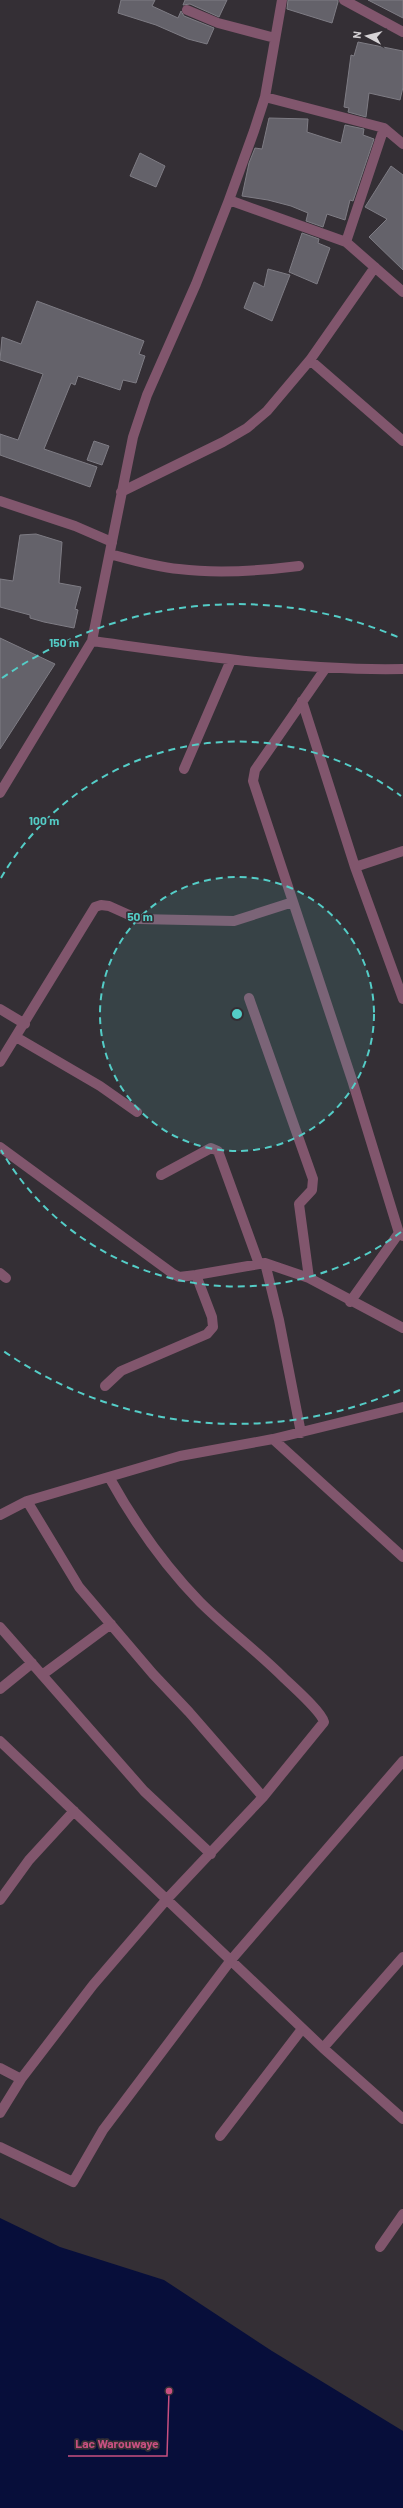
<svg xmlns="http://www.w3.org/2000/svg" width="403" height="2508" viewBox="0 0 403 2508" font-family="Barlow,sans-serif">
  <rect width="100%" height="100%" fill="#342f35"/>
  <path fill="#070e3a" d="M0,2218L60,2247L164,2280L272,2351L403,2431V2508H0Z"/>
  <path fill="#64626a" stroke="#7e7c84" d="M121,0H155L152,6L178,18L181,11L184,16L214,28L207,44L188,39L156,25L118,13Z
    M185,0H227L219,17L190,4L183,5Z
    M288,0H338V2L332,23L287,9Z
    M368,0H403V18Z
    M358,42L403,51V87L400,100L369,93L366,117L348,112L349,108L344,107L351,55L354,56Z
    M269,118L308,119L307,132L341,143L345,125L364,129L363,135L374,139L353,201L350,200L345,220L327,214L323,227L306,221L308,213L291,206L268,200L242,196L249,163L255,148L262,149Z
    M140,153L165,166L156,187L130,176Z
    M391,166L403,175V270L369,237L387,219L365,207Z
    M302,233L319,239L318,243L330,248L317,284L289,272Z
    M268,269L290,275L272,321L244,308L254,282L264,287Z
    M37,301L144,341L139,354L145,356L136,383L123,380L120,390L78,376L75,385L71,383L44,449L97,467L90,487L0,455V434L18,440L43,374L0,360L2,337L21,344Z
    M94,441L109,446L102,465L87,460Z
    M36,534L62,542L59,583L81,587L75,609L78,610L74,628L44,622L30,618V615L0,607V579L13,581L20,535Z
    M0,638L55,664L0,749Z"/>
  <g fill="none" stroke-linecap="round" stroke-linejoin="round">
    <path stroke="#81566d" stroke-width="10" d="M0,501L75,526L112,542"/>
    <path stroke="#81566d" stroke-width="10" d="M344,0L403,32
      M187,10L218,23L275,38
      M265,97L384,128L403,144
      M229,200L346,242L403,292
      M346,242L384,128
      M310,360L403,441
      M121,492L223,442L247,428L267,411L310,360L375,267
      M110,554C132,560 156,567 179,569C219,574 259,571 299,566
      M92,641C195,655 298,671 403,669
      M325,669L255,770L253,781L353,1083L399,1233L403,1236
      M302,701L355,867L403,999
      M184,769L231,660
      M0,793L92,641L133,437L147,395L196,284L229,200L254,131L265,97L282,0
      M355,867L403,851
      M249,998L313,1179L312,1190L299,1204L309,1278
      M0,1009L25,1024
      M16,1037L100,1086L137,1112
      M0,1062L95,907L101,905L109,906L138,919L234,921L293,902
      M0,1147L172,1273L179,1277L196,1275L265,1263L309,1278L403,1328
      M161,1175L211,1148L218,1151L259,1264
      M265,1263L279,1320L301,1433
      M0,1273L6,1278
      M350,1302L399,1233
      M105,1386L121,1371L207,1334L213,1327L212,1317L196,1275
      M273,1439L403,1557
      M27,1501L79,1587L153,1674L189,1712L263,1797
      M0,1515L27,1501L180,1456L273,1439L403,1407
      M0,1627L144,1791L211,1854
      M42,1675L111,1624
      M0,1689L32,1663
      M0,1741L323,2048L403,2119
      M0,1900L29,1860L74,1811
      M323,2048L403,1957
      M0,2068L21,2079
      M0,2113L21,2079L93,1985L167,1899L263,1797L324,1722C321,1711 292,1686 283,1677C257,1651 226,1628 200,1602C163,1564 134,1522 109,1477
      M220,2136L302,2029
      M0,2147L73,2182L103,2130L231,1960L403,1761
      M380,2247L403,2214"/>
  </g>
  <circle cx="237" cy="1014" r="137" fill="#54cdc7" fill-opacity=".12"/>
  <g fill="none" stroke="#54cdc7" stroke-width="2" stroke-dasharray="7 5">
    <circle cx="237" cy="1014" r="137"/>
    <path d="M401 1232A273 273 0 0 1 1 1150M1 878A273 273 0 0 1 401 796"/>
    <path d="M400 1390A410 410 0 0 1 2 1350M2 678A410 410 0 0 1 400 638"/>
  </g>
  <circle cx="237" cy="1014" r="6" fill="#54cdc7" stroke="#342f35" stroke-width="2"/>
  <g font-size="12" text-anchor="middle" font-weight="bold" fill="#54cdc7" stroke="#342f35" stroke-width="3.5" stroke-linejoin="round" paint-order="stroke">
    <text x="64" y="647">150 m</text>
    <text x="44" y="825">100 m</text>
    <text x="140" y="921">50 m</text>
  </g>
  <path fill="none" stroke="#c85080" stroke-width="1.5" d="M169 2391L167 2456H68"/>
  <circle fill="#c85080" stroke="#342f35" stroke-width="1.5" cx="169" cy="2391" r="4"/>
  <g font-size="12" text-anchor="middle" font-weight="bold" fill="#c85080" stroke="#342f35" stroke-width="3.5" stroke-linejoin="round" paint-order="stroke">
    <text x="117" y="2448">Lac Warouwaye</text>
  </g>
  <g transform="translate(367 36) rotate(277)" stroke="#342f35" stroke-width="3" paint-order="stroke">
  <path d="M0-3L7 15L0 10L-7 15Z" fill="#d6d3d6"/>
  <text y="-6" font-size="11" font-weight="bold" text-anchor="middle" fill="#d6d3d6">N</text>
  </g>
</svg>
